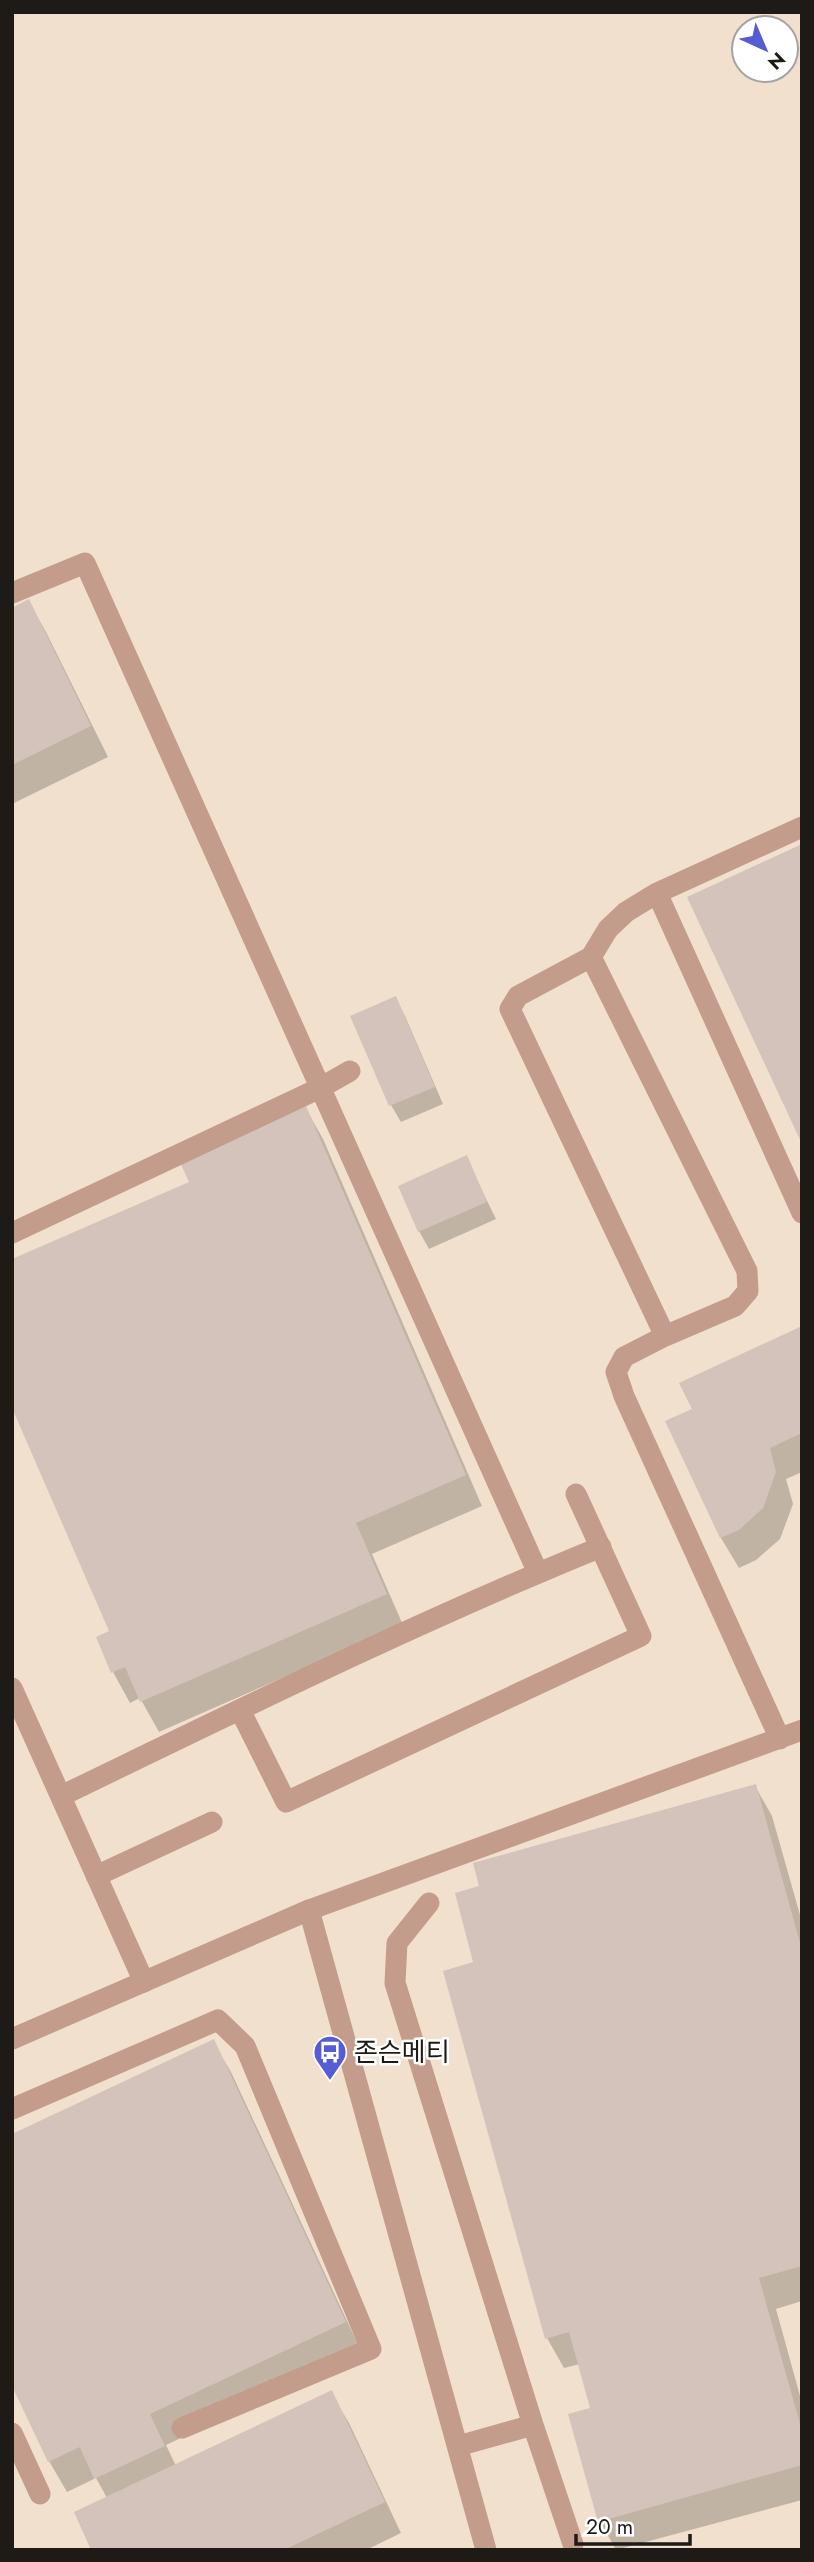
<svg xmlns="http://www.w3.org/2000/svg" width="814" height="2562" viewBox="0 0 814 2562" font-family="Jost,'Noto Sans KR',sans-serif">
  <rect width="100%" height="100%" fill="#faeee1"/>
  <path fill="#f1e0cd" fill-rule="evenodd" d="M12,12H802V2550H12ZM744,28H786V70H744Z"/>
  <path fill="#0003" d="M29,602L46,632L108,757L12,804V610Z
    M395,998L405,1016L443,1104L401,1122L391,1105Z
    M306,1109L323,1139L482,1506L372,1554L403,1625L159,1732L140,1698L130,1703L113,1672L111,1632L191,1183Z
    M466,1158L496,1219L429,1249L419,1231Z
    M802,1328V1472L786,1479L793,1504L780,1539L756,1560L739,1568L721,1538L668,1422L694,1410Z
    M755,1786L772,1816L802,1922V2301L776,2309L802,2403V2500L616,2550L600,2521L592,2410L580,2364L564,2368L547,2338L475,1964L481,1887Z
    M213,2042L231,2072L362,2353L166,2445L176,2466L331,2393L349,2423L401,2533L366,2550H93L107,2498L96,2478L67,2492L49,2461Z"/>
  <path fill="#d3c3ba" d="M29,599L91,726L12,765V608Z
    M802,844V1144L687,897Z
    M396,996L435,1087L389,1106L350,1016Z
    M306,1106L466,1475L356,1523L387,1594L140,1702L125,1667L111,1673L96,1637L109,1631L12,1408V1259L189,1182L180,1162Z
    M467,1155L487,1202L418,1232L398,1186Z
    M802,1326V1433L770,1448L776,1472L763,1508L739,1530L720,1538L665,1421L692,1409L679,1383Z
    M756,1784L802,1950V2266L759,2278L802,2431V2465L598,2522L568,2414L590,2408L569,2332L545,2339L443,1971L473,1962L455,1893L479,1886L473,1863Z
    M214,2039L346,2322L150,2414L165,2446L94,2479L80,2447L48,2462L12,2386V2134Z
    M332,2390L385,2502L284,2550H91L74,2512Z"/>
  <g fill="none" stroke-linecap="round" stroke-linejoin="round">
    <path stroke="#c39c8c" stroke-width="21" d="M12,593L85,563L538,1573
      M657,893L802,1213
      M591,957L747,1271L748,1291L735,1306L665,1336L624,1357L616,1372L624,1396L780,1739
      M12,1233L320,1088L350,1071
      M665,1336L510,1009L518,996L591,957L608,929L626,912L657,893L802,827
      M12,1688L144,1982
      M240,1710L286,1802L641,1636L576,1494
      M61,1796C239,1710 417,1622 601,1547
      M96,1876L212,1822
      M429,1903L397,1943L395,1983L533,2425L573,2544
      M309,1910L802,1730
      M12,2109L218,2020L245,2046L371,2349L182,2428
      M12,2433L40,2494
      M458,2446L533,2425"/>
    <path stroke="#c39c8c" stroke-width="21" d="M12,2039L309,1910L486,2550"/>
  </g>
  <defs>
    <symbol id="bus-pin" viewBox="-11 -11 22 30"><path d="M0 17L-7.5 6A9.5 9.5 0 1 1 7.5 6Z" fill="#565cd3" stroke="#fff"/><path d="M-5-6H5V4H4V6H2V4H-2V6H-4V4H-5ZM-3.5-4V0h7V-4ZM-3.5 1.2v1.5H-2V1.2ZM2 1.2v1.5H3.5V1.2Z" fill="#fff"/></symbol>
  </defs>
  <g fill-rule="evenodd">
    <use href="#bus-pin" x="311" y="2033" width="38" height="52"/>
  </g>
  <g text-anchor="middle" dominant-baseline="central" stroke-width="5" stroke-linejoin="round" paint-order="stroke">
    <g font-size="26" fill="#1e1a16" stroke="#fff" text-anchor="start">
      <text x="354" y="2052">존슨메티</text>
    </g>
  </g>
  <rect width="814" height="2562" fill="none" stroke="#1e1a16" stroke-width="28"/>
  <g transform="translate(765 49) rotate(136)"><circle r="33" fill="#ffffff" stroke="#a5a3a2" stroke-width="2"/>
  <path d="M0-5L12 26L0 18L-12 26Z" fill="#565cd3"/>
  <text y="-10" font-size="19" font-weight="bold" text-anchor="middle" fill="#1e1a16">N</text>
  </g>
  <path d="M576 2534v10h114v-10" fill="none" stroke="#1e1a16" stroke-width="3.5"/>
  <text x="586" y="2534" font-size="21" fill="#1e1a16" stroke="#ffffff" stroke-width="5" paint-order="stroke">20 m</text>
</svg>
